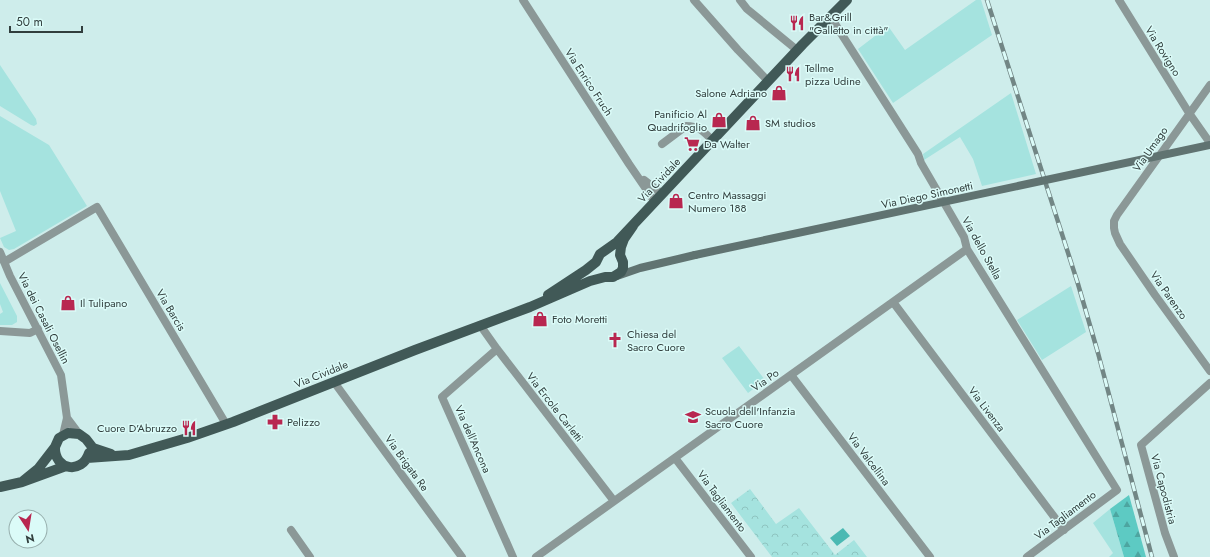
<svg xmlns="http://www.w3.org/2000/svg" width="1210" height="557" viewBox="0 0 1210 557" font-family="Jost,sans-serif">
  <defs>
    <pattern id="forest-firs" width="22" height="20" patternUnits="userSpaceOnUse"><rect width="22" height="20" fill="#5dcac3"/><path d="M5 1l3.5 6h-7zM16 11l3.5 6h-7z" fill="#4da5a0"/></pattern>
    <pattern id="park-crowns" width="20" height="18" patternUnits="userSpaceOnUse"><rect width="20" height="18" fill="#a5e3df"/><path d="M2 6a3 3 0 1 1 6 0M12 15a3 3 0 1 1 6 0" fill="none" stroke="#8ec4c0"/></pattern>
  </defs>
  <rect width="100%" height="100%" fill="#ceedeb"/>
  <path fill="#a5e3df" d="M976,0H981L992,35L893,103L858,49L888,26L905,50Z
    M0,65L36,119L37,124L34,126L31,125L0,106Z
    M1011,93L1036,174L982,186L973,159L960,137L924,160L923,154Z
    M0,116L49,145L87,206L14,249L9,250L4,247L0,238L16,231L0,191Z
    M0,283L17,316V322L12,325H0V314L3,312L0,304Z
    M1071,286L1086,332L1042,360L1017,320Z
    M739,346L765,380L748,393L722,358Z
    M1110,509L1124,557H1109L1113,553L1093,523Z"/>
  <path fill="url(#forest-firs)" d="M1129,495L1146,557H1124L1110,509Z"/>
  <path fill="url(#park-crowns)" d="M750,489L776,524L799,508L835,555L854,540L867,557H772L731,503Z"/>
  <path fill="#4bb9b3" d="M843,528L850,536L837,546L830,538Z"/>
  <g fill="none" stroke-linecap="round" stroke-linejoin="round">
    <path stroke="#8b9897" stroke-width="8" d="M523,0L629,164L655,202
      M694,0L738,50L768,81
      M740,0L747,9L797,50
      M1119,0L1189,113L1210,143
      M830,16L918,154L921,163L964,237L967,249L1117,490L1027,557
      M1210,85L1117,215L1114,221V228L1115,233L1120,244L1155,295L1210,371
      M662,144L686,126C699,126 703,131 712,140
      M644,180L662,194
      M0,252L10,276L61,375L67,418L63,435
      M4,262L97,207L226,424
      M893,302L1064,530
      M480,325L497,349L614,501
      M0,331L30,333L38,329
      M497,349L442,397L513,557
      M791,375L930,557
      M334,382L462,557
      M67,418L79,434
      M675,458L751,557
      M291,530L310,557
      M536,557L967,249
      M1174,557L1165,533L1141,445L1210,383"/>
    <path stroke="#607371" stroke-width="8" d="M617,276L640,268L695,255"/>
    <path stroke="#415957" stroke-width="10" d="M548,295L586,270L596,262L600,254L617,242L803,44L847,0
      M55,447C54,470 82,475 89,453
      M87,458L129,455L187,438L233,422L415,350L530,307L590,281L605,277H613L621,272L623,268V262L620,255L621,247L624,239L633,226
      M22,482L38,469L55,447L59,438L68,433L79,434L86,439L93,448L111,454
      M0,487L22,482L66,466"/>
    <defs>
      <path id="rail" d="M987,0L1078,284L1098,353L1152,557"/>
    </defs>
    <use href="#rail" stroke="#728685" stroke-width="4.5"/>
    <use href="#rail" stroke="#dbfbf8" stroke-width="3" stroke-dasharray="9" stroke-linecap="butt"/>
    <path stroke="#607371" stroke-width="8" d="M695,255L1210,145"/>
  </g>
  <defs>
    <symbol id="restaurant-bare" viewBox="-9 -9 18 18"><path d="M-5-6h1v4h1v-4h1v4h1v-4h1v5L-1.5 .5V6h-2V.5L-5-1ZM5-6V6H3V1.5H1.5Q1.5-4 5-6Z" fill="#b82750" stroke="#dbfbf8" stroke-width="2.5" paint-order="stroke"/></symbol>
    <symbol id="shop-bare" viewBox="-9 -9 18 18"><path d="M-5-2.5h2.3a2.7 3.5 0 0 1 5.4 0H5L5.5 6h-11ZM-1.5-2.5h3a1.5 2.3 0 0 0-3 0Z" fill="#b82750" stroke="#dbfbf8" stroke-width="2.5" paint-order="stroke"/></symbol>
    <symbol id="supermarket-bare" viewBox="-9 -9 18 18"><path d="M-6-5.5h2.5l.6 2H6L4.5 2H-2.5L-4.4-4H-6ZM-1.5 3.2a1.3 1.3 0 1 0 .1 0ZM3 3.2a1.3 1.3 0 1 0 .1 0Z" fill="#b82750" stroke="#dbfbf8" stroke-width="2.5" paint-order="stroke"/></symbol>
    <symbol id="church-bare" viewBox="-9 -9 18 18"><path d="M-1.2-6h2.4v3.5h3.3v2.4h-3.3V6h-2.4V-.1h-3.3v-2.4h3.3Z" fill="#b82750" stroke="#dbfbf8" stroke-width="2.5" paint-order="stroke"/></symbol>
    <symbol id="school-bare" viewBox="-9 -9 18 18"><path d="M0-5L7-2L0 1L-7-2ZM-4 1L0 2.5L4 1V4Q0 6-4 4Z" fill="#b82750" stroke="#dbfbf8" stroke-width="2.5" paint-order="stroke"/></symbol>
    <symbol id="pharmacy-bare" viewBox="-9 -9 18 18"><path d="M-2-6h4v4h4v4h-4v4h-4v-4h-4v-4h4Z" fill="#b82750" stroke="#dbfbf8" stroke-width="2.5" paint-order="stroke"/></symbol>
  </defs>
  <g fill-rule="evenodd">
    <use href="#restaurant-bare" x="786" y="12" width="22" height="22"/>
    <use href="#restaurant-bare" x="782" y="63" width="22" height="22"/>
    <use href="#shop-bare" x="768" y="82" width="22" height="22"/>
    <use href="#shop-bare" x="708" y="109" width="22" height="22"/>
    <use href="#shop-bare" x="742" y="112" width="22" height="22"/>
    <use href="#supermarket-bare" x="681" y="133" width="22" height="22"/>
    <use href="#shop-bare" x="665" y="190" width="22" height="22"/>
    <use href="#shop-bare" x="57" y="292" width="22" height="22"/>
    <use href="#shop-bare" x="529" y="308" width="22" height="22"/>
    <use href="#church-bare" x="604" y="329" width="22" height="22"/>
    <use href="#school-bare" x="682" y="406" width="22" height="22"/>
    <use href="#pharmacy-bare" x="264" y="411" width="22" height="22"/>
    <use href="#restaurant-bare" x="178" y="417" width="22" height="22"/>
  </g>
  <g text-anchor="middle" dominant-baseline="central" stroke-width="3" stroke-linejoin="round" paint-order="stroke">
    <g font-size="11" fill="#313e3d" stroke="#dbfbf8" text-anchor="start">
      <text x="809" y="17">Bar&amp;Grill<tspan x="809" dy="13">"Galletto in città"</tspan></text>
      <text x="805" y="68">Tellme<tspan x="805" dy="13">pizza Udine</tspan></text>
      <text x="767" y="93" text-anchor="end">Salone Adriano</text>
      <text x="707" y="114" text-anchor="end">Panificio Al<tspan x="707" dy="13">Quadrifoglio</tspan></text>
      <text x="765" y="123">SM studios</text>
      <text x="704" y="144">Da Walter</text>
      <text x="688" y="195">Centro Massaggi<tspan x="688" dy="13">Numero 188</tspan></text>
      <text x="80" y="303">Il Tulipano</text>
      <text x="552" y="319">Foto Moretti</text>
      <text x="627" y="334">Chiesa del<tspan x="627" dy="13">Sacro Cuore</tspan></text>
      <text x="705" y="411">Scuola dell'Infanzia<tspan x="705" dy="13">Sacro Cuore</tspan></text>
      <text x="287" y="422">Pelizzo</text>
      <text x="177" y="428" text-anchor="end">Cuore D’Abruzzo</text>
    </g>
    <g font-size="11" fill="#313e3d" stroke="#dbfbf8">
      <text transform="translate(1163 51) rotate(58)">Via Rovigno</text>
      <text transform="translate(589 82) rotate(57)">Via Enrico Fruch</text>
      <text transform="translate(1150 149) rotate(-55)">Via Umago</text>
      <text transform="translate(659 180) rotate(-47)">Via Cividale</text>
      <text transform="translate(927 195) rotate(-12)">Via Diego Simonetti</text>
      <text transform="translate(982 248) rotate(61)">Via dello Stella</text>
      <text transform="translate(1169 295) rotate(55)">Via Parenzo</text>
      <text transform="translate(171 310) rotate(59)">Via Barcis</text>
      <text transform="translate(44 318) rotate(63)">Via dei Casali Osellin</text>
      <text transform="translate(321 374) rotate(-22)">Via Cividale</text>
      <text transform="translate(765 380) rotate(-35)">Via Po</text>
      <text transform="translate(555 407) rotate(52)">Via Ercole Carletti</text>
      <text transform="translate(987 409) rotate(53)">Via Livenza</text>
      <text transform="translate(473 439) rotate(66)">Via dell'Ancona</text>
      <text transform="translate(869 459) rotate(53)">Via Valcellina</text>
      <text transform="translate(407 463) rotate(54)">Via Brigata Re</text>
      <text transform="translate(1164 489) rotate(75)">Via Capodistria</text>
      <text transform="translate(722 501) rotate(53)">Via Tagliamento</text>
      <text transform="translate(1065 515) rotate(-37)">Via Tagliamento</text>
    </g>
  </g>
  <g transform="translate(28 529) rotate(168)"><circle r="19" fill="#dbfbf8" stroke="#97afad"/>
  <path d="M0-3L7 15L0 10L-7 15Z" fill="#b82750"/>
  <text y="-6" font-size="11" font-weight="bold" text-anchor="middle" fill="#313e3d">N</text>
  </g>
  <path d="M10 26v6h72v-6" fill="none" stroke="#313e3d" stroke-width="2"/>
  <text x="16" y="26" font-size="12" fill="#313e3d" stroke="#dbfbf8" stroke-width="3" paint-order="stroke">50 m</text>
</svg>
